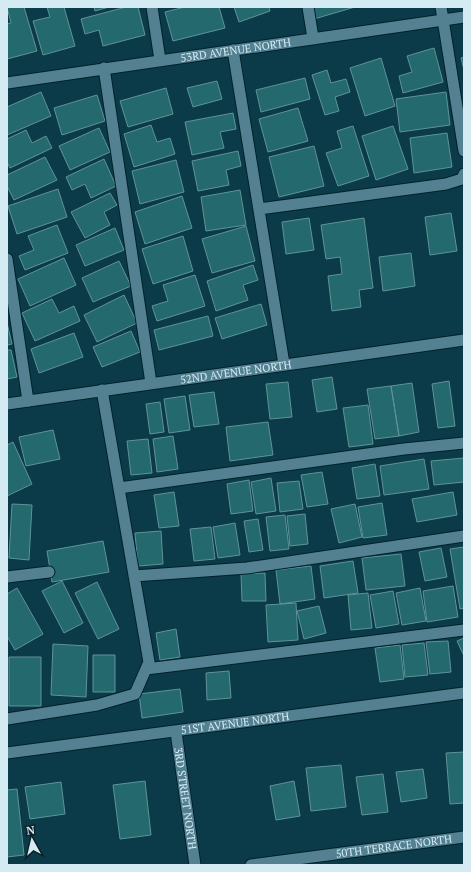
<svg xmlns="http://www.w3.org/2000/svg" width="471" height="872" viewBox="0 0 471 872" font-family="'PT Serif',serif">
  <rect width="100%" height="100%" fill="#0b3b49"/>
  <path fill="#23696e" stroke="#609396" d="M7,7H24L37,51L7,59V24L11,23Z
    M47,7H64L75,46L43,55L33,21L50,17Z
    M94,7H109L95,11Z
    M126,7H138L145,35L103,46L99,30L85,34L81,19Z
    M185,7H219L225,28L173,41L165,12Z
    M234,7H269L270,11L239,22Z
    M311,7H355L314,19Z
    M434,48L443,82L403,93L399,76L412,72L407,56Z
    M464,57V70L461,58Z
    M381,58L395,106L365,116L350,68Z
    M327,70L331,83L346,79L350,92L335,97L339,111L325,115L312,75Z
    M305,78L310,99L261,112L256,90Z
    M217,81L222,99L193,107L187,88Z
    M166,88L173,114L128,127L120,101Z
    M41,92L51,116L7,135V107Z
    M446,92L450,125L400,132L396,99Z
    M97,95L105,121L62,135L54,108Z
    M298,108L308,141L268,152L259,119Z
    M233,113L236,129L220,132L224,148L192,155L185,122Z
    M151,125L157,142L170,138L175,154L134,167L124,134Z
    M353,126L369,176L338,186L326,153L342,148L337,131Z
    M393,126L408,169L376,180L362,136Z
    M99,128L110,152L70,170L59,146Z
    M26,130L32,143L46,136L52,148L10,168L7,162V139Z
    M447,133L452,167L414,173L410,138Z
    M314,146L324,186L279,197L269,157Z
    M238,151L241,166L226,170L229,185L198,191L192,161Z
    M45,157L57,180L14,200L7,186V175Z
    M104,159L116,186L91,198L85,184L72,190L66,177Z
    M176,160L184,192L140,204L132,171Z
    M58,189L67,217L17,234L8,206Z
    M240,190L246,225L206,231L201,197Z
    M110,193L117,205L104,212L110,225L85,238L71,212Z
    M182,196L192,228L145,244L135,212Z
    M451,213L457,251L430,255L425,217Z
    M309,218L314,250L286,254L282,222Z
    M364,218L373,288L359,290L361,307L332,311L328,276L342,274L340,257L326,259L321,225Z
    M57,225L68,253L25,270L19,256L34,250L28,236Z
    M246,226L255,261L212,273L202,239Z
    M115,228L124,250L85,266L76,245Z
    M183,236L193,271L153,284L142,249Z
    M411,253L415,286L383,291L379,257Z
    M64,258L76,285L30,306L18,279Z
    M119,261L131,286L93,302L82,278Z
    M253,265L258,280L243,285L248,300L216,311L207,281Z
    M195,275L205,306L157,321L152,306L168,301L163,285Z
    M124,295L137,323L97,342L84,315Z
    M52,299L59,313L74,306L80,321L35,341L22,313Z
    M261,304L267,325L222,339L215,318Z
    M208,316L213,336L159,350L154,330Z
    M7,323L12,344L7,345Z
    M131,331L140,352L102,367L93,347Z
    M74,333L83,357L39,373L31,349Z
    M7,350H11L17,377L7,379Z
    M332,377L337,409L317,412L312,380Z
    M449,381L455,426L438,428L432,384Z
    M288,382L292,417L270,419L266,384Z
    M412,383L419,432L399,436L391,386Z
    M391,386L399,436L375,439L367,389Z
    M214,392L219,424L194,427L189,395Z
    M185,396L190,430L169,433L164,399Z
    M160,402L164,432L150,434L146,404Z
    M368,405L373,444L349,447L343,408Z
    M268,422L273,455L230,461L226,427Z
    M53,430L60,459L26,466L19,437Z
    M173,436L178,469L157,472L153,439Z
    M148,439L152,473L131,475L127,441Z
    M13,442L32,484L7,496V445Z
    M464,458V482L434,485L431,461Z
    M424,459L429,489L384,495L380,466Z
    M375,464L380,496L357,499L352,468Z
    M322,472L328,504L307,507L301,475Z
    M271,478L276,511L256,514L251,482Z
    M249,480L253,511L231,514L227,484Z
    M299,481L303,509L280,512L277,483Z
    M174,492L179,526L159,528L154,495Z
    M453,492L457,515L417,522L412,499Z
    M382,503L387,535L363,538L358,507Z
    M12,504L32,505L29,560L9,558Z
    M355,504L362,537L339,543L331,509Z
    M305,514L308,544L290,546L287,516Z
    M285,515L289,549L270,551L266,517Z
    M258,519L263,550L249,552L244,521Z
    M235,523L240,555L218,558L213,527Z
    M211,527L215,559L194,561L190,529Z
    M161,531L163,564L138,566L135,533Z
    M103,541L109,572L52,582L47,551Z
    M464,547V608L460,609L450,549Z
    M441,548L447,577L425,581L419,552Z
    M401,554L405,586L366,590L362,558Z
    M353,561L358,593L324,598L320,566Z
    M311,566L315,599L280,604L276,570Z
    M265,573L266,601H242L241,574Z
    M62,581L83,623L64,633L42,591Z
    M97,582L119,629L98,639L75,593Z
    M453,586L458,617L427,622L423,591Z
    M17,588L43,634L15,650L7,636V594Z
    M420,588L426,621L402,625L396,593Z
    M393,591L399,624L376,628L370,595Z
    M368,593L372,628L351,630L348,595Z
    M296,603L298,640L268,642L266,605Z
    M319,606L326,633L304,639L297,611Z
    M176,629L180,657L160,660L156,633Z
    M464,638V656L457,641Z
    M448,641L451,672L430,674L426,642Z
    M424,643L428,675L405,677L402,645Z
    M53,644L88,646L86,697L51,695Z
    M400,645L404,679L380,682L375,648Z
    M93,655H115V692H93Z
    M9,657H41V706H9Z
    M229,671L231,698L207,700L206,673Z
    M180,689L183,712L142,718L139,694Z
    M464,752V803L450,804L446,753Z
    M341,765L346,807L311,811L306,768Z
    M423,769L427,798L401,802L396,772Z
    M383,774L388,812L362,815L356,777Z
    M145,781L151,835L120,839L113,785Z
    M294,781L300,816L276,820L270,786Z
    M61,782L65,814L30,819L25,787Z
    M17,789L24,855L7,857V790Z"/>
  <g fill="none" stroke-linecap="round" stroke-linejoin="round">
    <defs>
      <path id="service" d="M152,7L160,60
        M308,7L313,38
        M441,7L464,151
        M233,50L284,364
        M104,68L151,383
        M259,209L446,184L462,179L464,174
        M7,259L28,401
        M119,488L404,449L464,443
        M134,576L247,568L464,536
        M7,577L49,572
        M146,669L464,630
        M7,719L97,705L135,694L149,662L102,390"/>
      <g id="minor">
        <path id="s1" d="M7,83L464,17"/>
        <path id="s2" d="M7,404L464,340"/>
        <path id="s3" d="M176,732L195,865"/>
        <path id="s4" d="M7,753L464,693"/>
        <path id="s5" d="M251,865L464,837"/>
      </g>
    </defs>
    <use href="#service" stroke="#00212b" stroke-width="13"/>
    <use href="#minor" stroke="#00212b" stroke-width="13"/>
    <use href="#service" stroke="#548191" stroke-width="11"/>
    <use href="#minor" stroke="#548191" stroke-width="11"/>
  </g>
  <g text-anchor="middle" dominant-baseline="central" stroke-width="3.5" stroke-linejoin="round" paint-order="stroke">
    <g font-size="11" fill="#d4ebf4" stroke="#0d2026">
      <text stroke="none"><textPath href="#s1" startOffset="231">53RD AVENUE NORTH</textPath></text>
      <text stroke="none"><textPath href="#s2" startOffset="231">52ND AVENUE NORTH</textPath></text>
      <text stroke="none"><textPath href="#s4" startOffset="230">51ST AVENUE NORTH</textPath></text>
      <text stroke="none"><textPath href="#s3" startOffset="67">3RD STREET NORTH</textPath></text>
      <text stroke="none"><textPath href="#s5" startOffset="144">50TH TERRACE NORTH</textPath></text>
    </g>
  </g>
  <rect width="471" height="872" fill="none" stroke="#d4ebf4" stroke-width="16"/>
  <g transform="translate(32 840) rotate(352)" stroke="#0d2026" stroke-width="3" paint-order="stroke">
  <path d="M0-3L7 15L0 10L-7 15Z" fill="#d4ebf4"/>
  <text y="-6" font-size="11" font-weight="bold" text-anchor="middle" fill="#d4ebf4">N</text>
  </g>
</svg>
